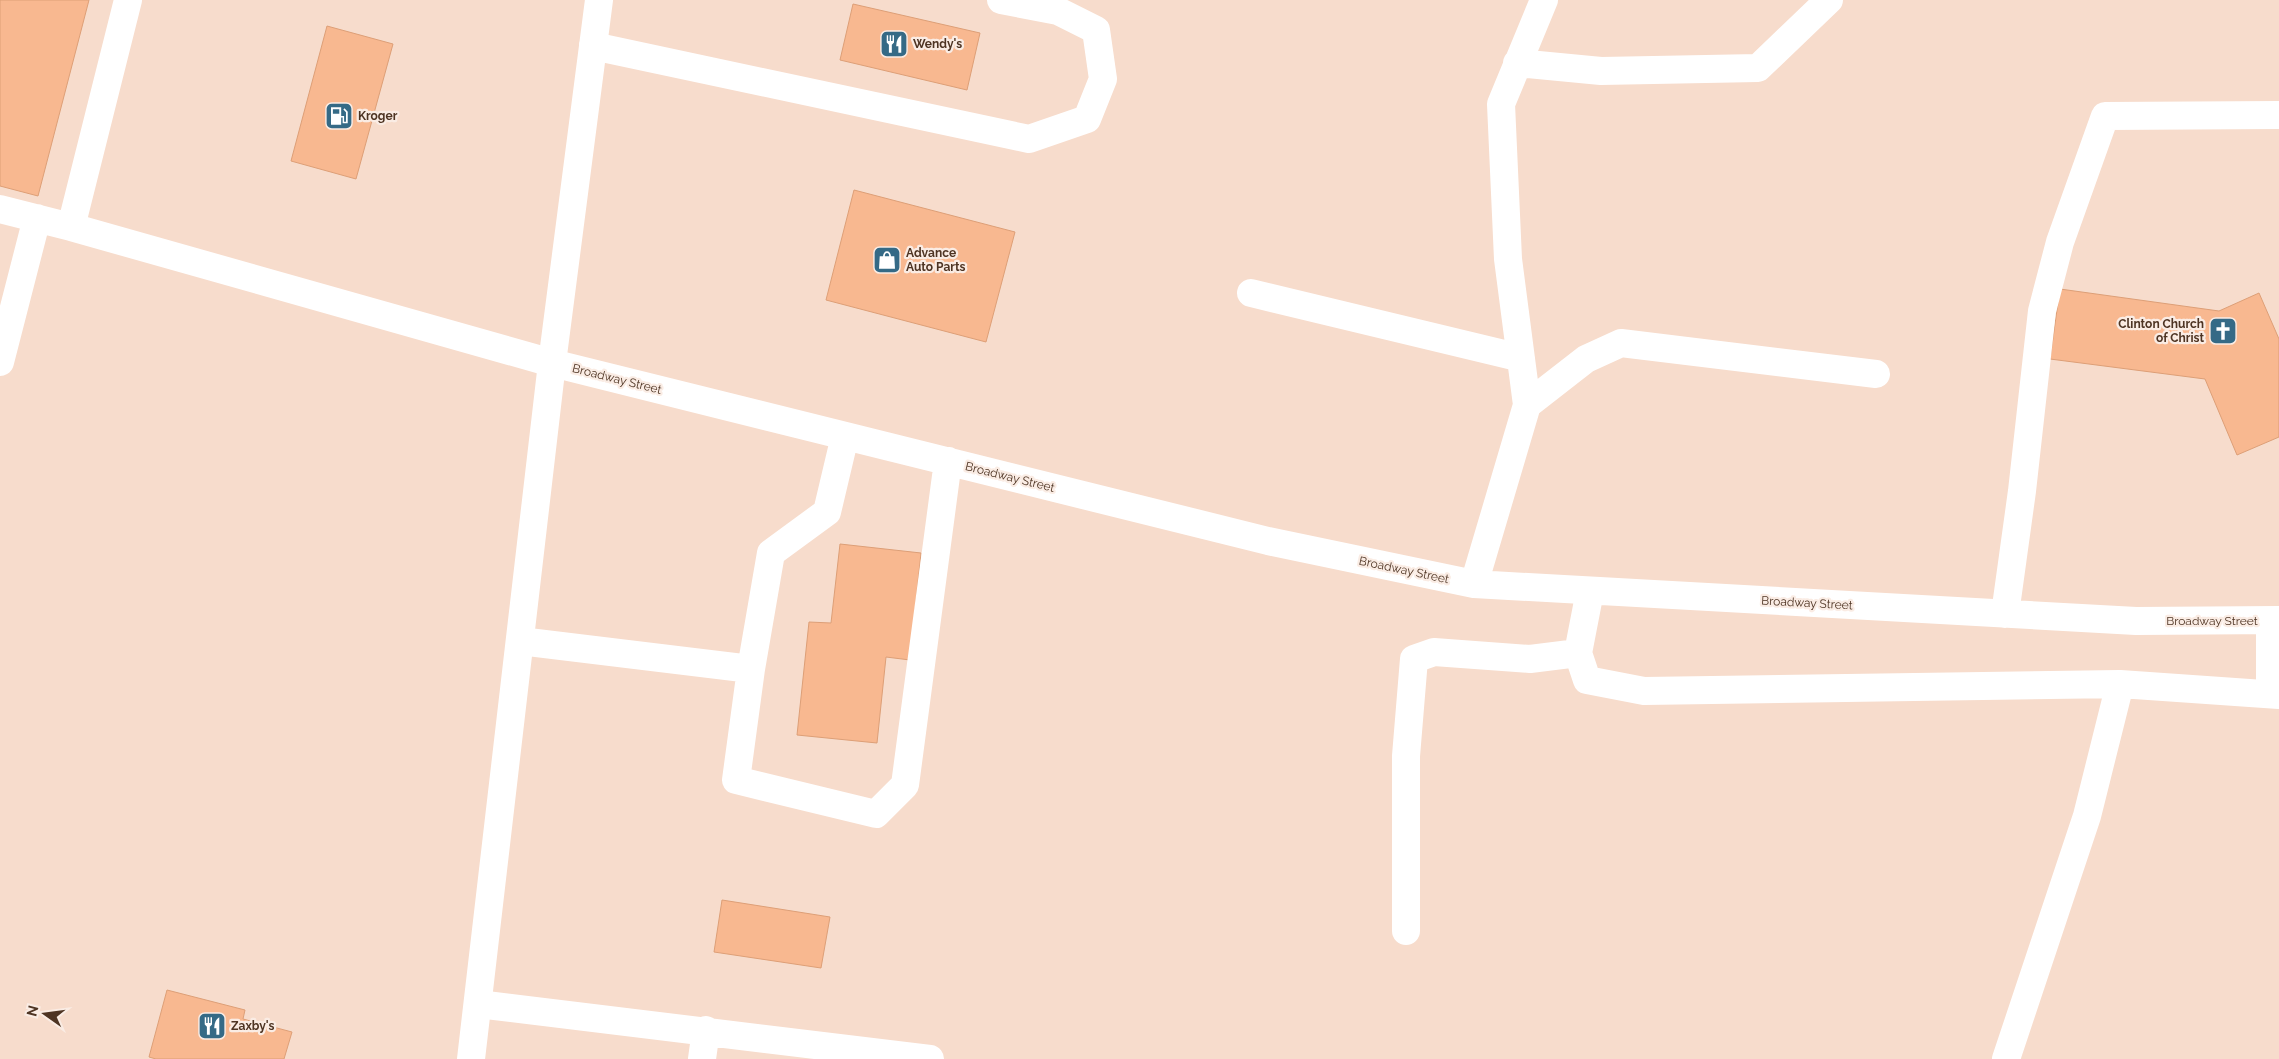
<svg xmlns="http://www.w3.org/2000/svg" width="2279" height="1059" viewBox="0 0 2279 1059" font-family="Raleway,sans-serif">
  <rect width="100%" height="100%" fill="#f7dccc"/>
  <path fill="#f8b890" stroke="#dd9f77" d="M0,0H89L38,196L0,186Z
    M853,4L980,33L967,90L840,60Z
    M327,26L393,44L356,179L291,161Z
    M854,190L1015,232L986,342L826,300Z
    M2060,289L2219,311L2259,293L2279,339V437L2237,455L2205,379L2050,359Z
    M840,544L921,553L910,660L886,657L877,743L797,735L809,622L831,623Z
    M722,900L830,917L821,968L714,952Z
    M167,990L245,1010L243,1019L292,1032L284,1059H156L149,1057Z"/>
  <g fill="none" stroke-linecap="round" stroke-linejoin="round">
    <path stroke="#fff" stroke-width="28" d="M593,46L1029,139L1087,119L1103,79L1096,30L1058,11L1001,0
      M1517,63L1601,71L1758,68L1829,0
      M0,209L71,227L552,363L1268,541L1474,584L2136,621L2279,620
      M71,227L128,0
      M1251,293L1521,358
      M0,362L37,218
      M1527,405L1586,359L1621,343L1876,374
      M1474,584L1527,405L1508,259L1501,104L1544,0
      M2005,614L2022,491L2042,311L2060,242L2105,116L2279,115
      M520,641L751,669L771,553L827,512L845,436
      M1578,653L1587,680L1644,691L2120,684L2279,695
      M751,669L736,780L876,814L905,785L948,461
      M2270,694V621
      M1406,931V756L1414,659L1434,652L1530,659L1578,653L1590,591
      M478,1004L930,1059
      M702,1059L706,1030
      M2006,1059L2087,816L2120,684"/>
    <path stroke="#fff" stroke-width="28" d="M471,1059L552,363L599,0"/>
  </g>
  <defs>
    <symbol id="restaurant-square" viewBox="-11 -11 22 22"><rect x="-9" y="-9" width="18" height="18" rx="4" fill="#356a86" stroke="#faece4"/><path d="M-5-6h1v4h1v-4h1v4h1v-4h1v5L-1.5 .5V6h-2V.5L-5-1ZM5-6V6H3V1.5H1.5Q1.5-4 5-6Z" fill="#fff"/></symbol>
    <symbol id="fuel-square" viewBox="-11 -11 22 22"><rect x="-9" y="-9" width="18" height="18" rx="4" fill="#356a86" stroke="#faece4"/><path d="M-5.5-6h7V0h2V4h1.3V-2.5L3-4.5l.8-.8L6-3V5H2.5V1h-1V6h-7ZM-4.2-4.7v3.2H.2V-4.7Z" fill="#fff"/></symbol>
    <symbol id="shop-square" viewBox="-11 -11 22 22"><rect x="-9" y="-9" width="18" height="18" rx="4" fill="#356a86" stroke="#faece4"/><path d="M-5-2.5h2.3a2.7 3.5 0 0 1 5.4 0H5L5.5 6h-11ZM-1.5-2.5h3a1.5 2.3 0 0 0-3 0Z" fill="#fff"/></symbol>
    <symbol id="church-square" viewBox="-11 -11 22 22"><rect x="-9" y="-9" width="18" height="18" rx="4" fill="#356a86" stroke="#faece4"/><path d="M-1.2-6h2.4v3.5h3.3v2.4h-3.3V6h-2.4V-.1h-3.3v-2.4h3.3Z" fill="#fff"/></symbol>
  </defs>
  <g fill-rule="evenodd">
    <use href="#restaurant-square" x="878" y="28" width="32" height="32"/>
    <use href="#fuel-square" x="323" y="100" width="32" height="32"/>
    <use href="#shop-square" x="871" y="244" width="32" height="32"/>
    <use href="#church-square" x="2207" y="315" width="32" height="32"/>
    <use href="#restaurant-square" x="196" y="1010" width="32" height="32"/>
  </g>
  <g text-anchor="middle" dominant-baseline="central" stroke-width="4.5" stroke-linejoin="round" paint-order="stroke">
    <g font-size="12" font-weight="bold" fill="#4e3423" stroke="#faece4" text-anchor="start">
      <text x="913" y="44">Wendy's</text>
      <text x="358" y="116">Kroger</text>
      <text x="906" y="253">Advance<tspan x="906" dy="14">Auto Parts</tspan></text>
      <text x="2204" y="324" text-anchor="end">Clinton Church<tspan x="2204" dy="14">of Christ</tspan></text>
      <text x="231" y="1026">Zaxby's</text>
    </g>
    <g font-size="12" fill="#4e3423" stroke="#faece4">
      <text transform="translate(617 379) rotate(14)">Broadway Street</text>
      <text transform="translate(1010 477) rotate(14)">Broadway Street</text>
      <text transform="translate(1404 570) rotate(12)">Broadway Street</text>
      <text transform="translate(1807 603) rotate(3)">Broadway Street</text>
      <text x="2212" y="621">Broadway Street</text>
    </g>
  </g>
  <g transform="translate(45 1014) rotate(284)" stroke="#faece4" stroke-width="4" paint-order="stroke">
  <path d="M0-4L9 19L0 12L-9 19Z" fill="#4e3423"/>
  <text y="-8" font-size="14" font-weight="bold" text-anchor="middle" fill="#4e3423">N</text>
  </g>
</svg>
